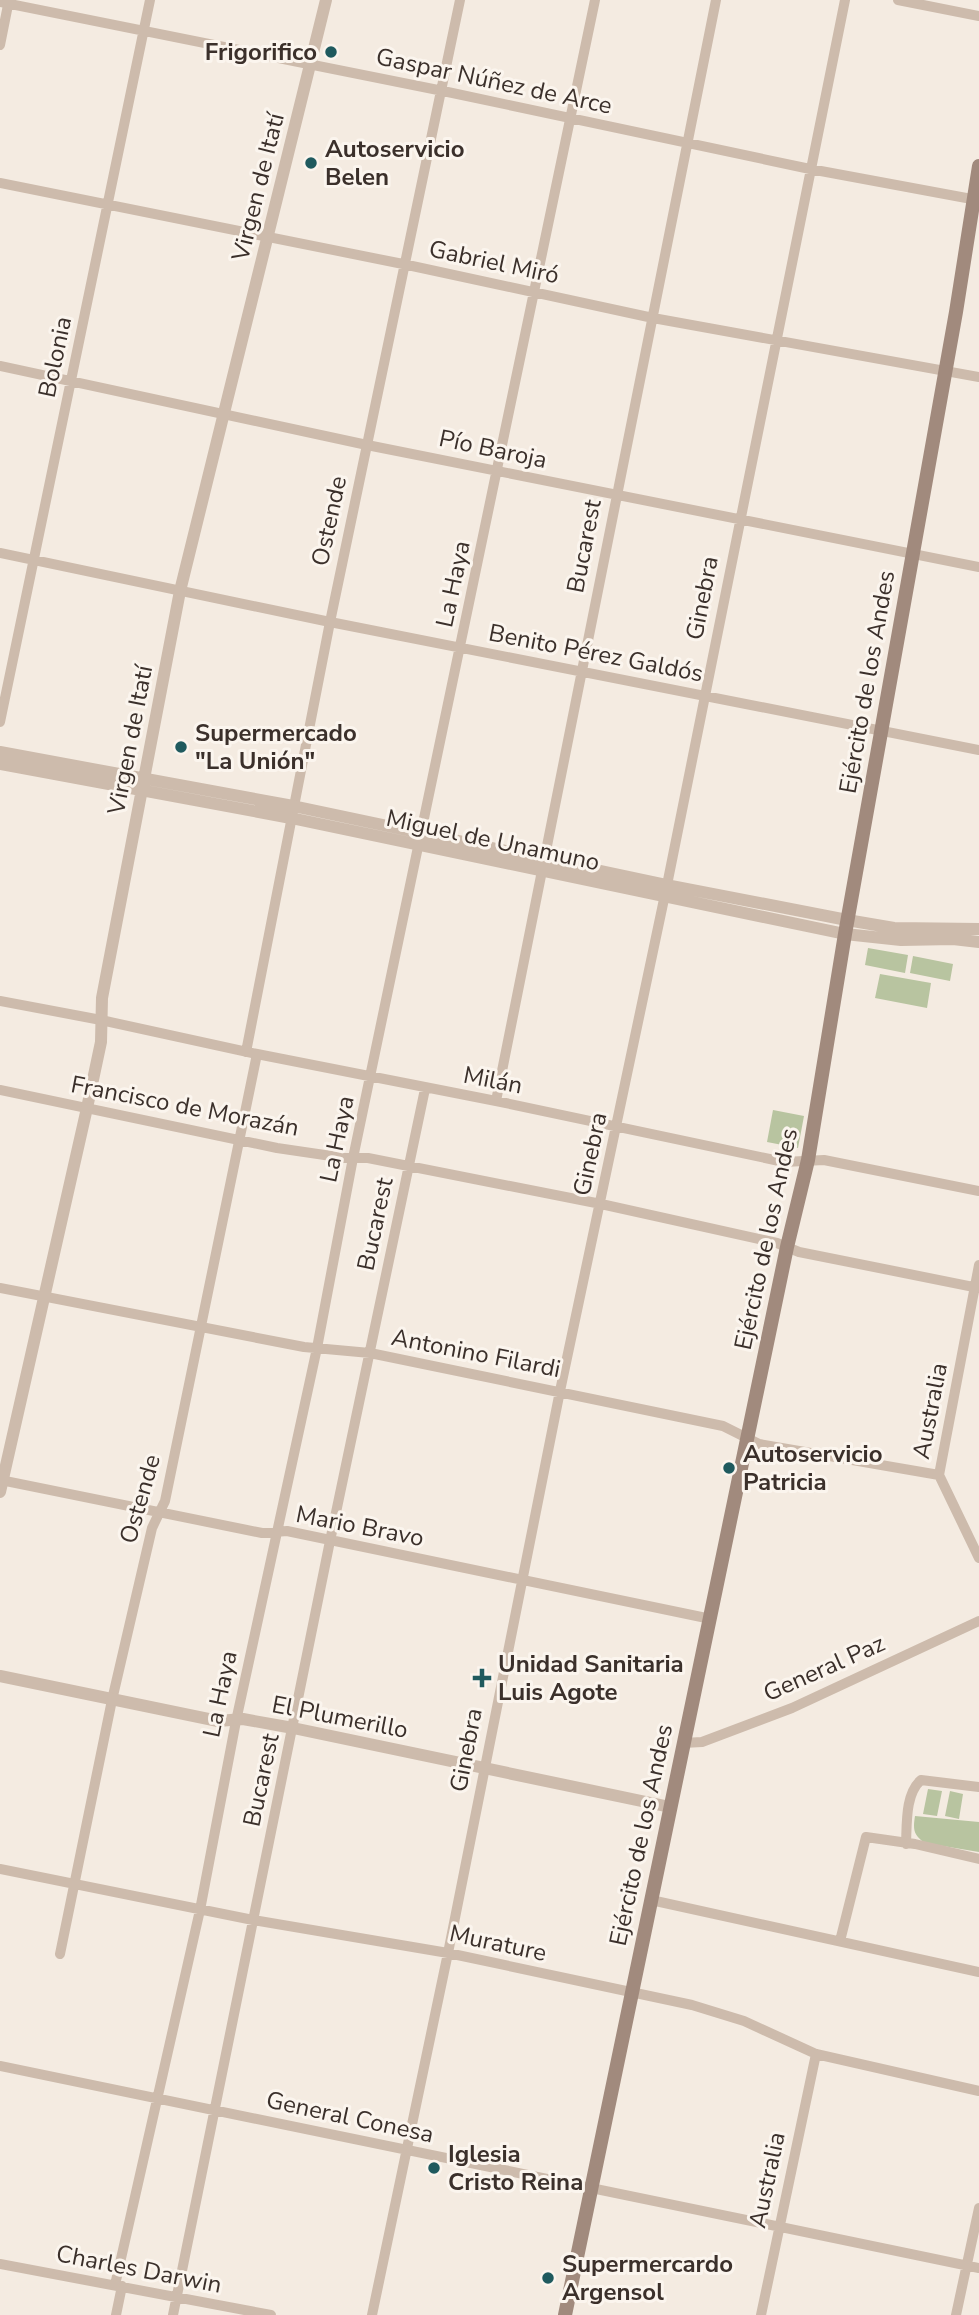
<svg xmlns="http://www.w3.org/2000/svg" width="979" height="2315" viewBox="0 0 979 2315" font-family="'Nunito Sans',sans-serif">
  <rect width="100%" height="100%" fill="#f4ebe1"/>
  <path fill="#b8c4a0" d="M868,948L908,955L905,973L865,965Z
    M913,956L953,964L950,981L910,973Z
    M880,974L931,983L927,1008L875,998Z
    M773,1110L804,1116L798,1148L767,1142Z
    M928,1789L942,1791L937,1816L923,1814Z
    M950,1791L963,1794L959,1819L945,1816Z
    M915,1816L979,1822V1852L925,1843C913,1835 913,1829 915,1816Z"/>
  <g fill="none" stroke-linecap="round" stroke-linejoin="round">
    <path stroke="#cdbbac" stroke-width="10" d="M898,0L979,16
      M0,2L443,91L810,169L977,200
      M0,45L9,0
      M0,183L403,264L653,318L979,377
      M0,366L367,445L979,567
      M0,553L330,622L979,750
      M0,722L150,0
      M0,1001L101,1020L257,1054L496,1101L784,1162L824,1160L979,1191
      M246,1052L330,622L460,0
      M0,1090L277,1148L345,1158H368L601,1204L777,1243L799,1252L979,1288
      M496,1101L716,0
      M979,1265L939,1475L979,1558
      M0,1288L304,1347L370,1353L723,1426L759,1444L939,1475
      M0,1480L262,1533L287,1531L711,1619
      M683,1743L702,1742L792,1708L979,1621
      M906,1844C907,1824 905,1794 921,1780L979,1787
      M0,1869L253,1920L448,1953L692,2005L744,2021L816,2054L979,2091
      M651,1900L979,1972
      M840,1941L866,1837L915,1844L979,1859
      M60,1954L112,1700L152,1528L165,1501L257,1054
      M0,2066L979,2268
      M0,2264L271,2315
      M115,2285L200,1910L236,1721L317,1348L353,1158L595,0
      M116,2315L122,2286
      M173,2315L330,1541L425,1089
      M372,2315L448,1953L560,1391L667,885L845,0
      M761,2315L816,2054
      M956,2315L979,2208"/>
    <path stroke="#cdbbac" stroke-width="12" d="M0,752L293,806L667,885L847,920L894,928L979,929
      M0,764L291,818L845,934L901,940L953,939L979,942
      M0,1492L87,1108L101,1042L102,998L180,591L326,0
      M0,1676L218,1721L243,1719L293,1728L670,1807"/>
    <path stroke="#a18a7d" stroke-width="14" d="M565,2315L787,1247L808,1160L845,934L956,312L979,166"/>
  </g>
  <g fill="#1f5a5e" stroke="#fbf5ee" stroke-width="2.5">
    <circle cx="331" cy="52" r="7"/>
    <circle cx="311" cy="163" r="7"/>
    <circle cx="181" cy="747" r="7"/>
    <circle cx="729" cy="1468" r="7"/>
    <path d="M478.5 1667.5h7v7h7v7h-7v7h-7v-7h-7v-7h7z"/>
    <circle cx="434" cy="2168" r="7"/>
    <circle cx="548" cy="2278" r="7"/>
  </g>
  <g text-anchor="middle" dominant-baseline="central" stroke-width="6" stroke-linejoin="round" paint-order="stroke">
    <g font-size="24" font-weight="bold" fill="#3b302b" stroke="#fbf5ee" text-anchor="start">
      <text x="317" y="52" text-anchor="end">Frigorifico</text>
      <text x="325" y="149">Autoservicio<tspan x="325" dy="28">Belen</tspan></text>
      <text x="195" y="733">Supermercado<tspan x="195" dy="28">"La Unión"</tspan></text>
      <text x="743" y="1454">Autoservicio<tspan x="743" dy="28">Patricia</tspan></text>
      <text x="498" y="1664">Unidad Sanitaria<tspan x="498" dy="28">Luis Agote</tspan></text>
      <text x="448" y="2154">Iglesia<tspan x="448" dy="28">Cristo Reina</tspan></text>
      <text x="562" y="2264">Supermercardo<tspan x="562" dy="28">Argensol</tspan></text>
    </g>
    <g font-size="24" fill="#3b302b" stroke="#fbf5ee">
      <text transform="translate(494 81) rotate(12)">Gaspar Núñez de Arce</text>
      <text transform="translate(258 187) rotate(-76)">Virgen de Itatí</text>
      <text transform="translate(494 262) rotate(12)">Gabriel Miró</text>
      <text transform="translate(55 357) rotate(-78)">Bolonia</text>
      <text transform="translate(493 449) rotate(12)">Pío Baroja</text>
      <text transform="translate(329 521) rotate(-78)">Ostende</text>
      <text transform="translate(584 546) rotate(-79)">Bucarest</text>
      <text transform="translate(453 584) rotate(-78)">La Haya</text>
      <text transform="translate(702 598) rotate(-79)">Ginebra</text>
      <text transform="translate(596 653) rotate(11)">Benito Pérez Galdós</text>
      <text transform="translate(867 682) rotate(-80)">Ejército de los Andes</text>
      <text transform="translate(130 740) rotate(-79)">Virgen de Itatí</text>
      <text transform="translate(493 840) rotate(12)">Miguel de Unamuno</text>
      <text transform="translate(493 1080) rotate(11)">Milán</text>
      <text transform="translate(185 1106) rotate(11)">Francisco de Morazán</text>
      <text transform="translate(337 1139) rotate(-78)">La Haya</text>
      <text transform="translate(590 1154) rotate(-78)">Ginebra</text>
      <text transform="translate(375 1224) rotate(-78)">Bucarest</text>
      <text transform="translate(766 1239) rotate(-78)">Ejército de los Andes</text>
      <text transform="translate(476 1353) rotate(11)">Antonino Filardi</text>
      <text transform="translate(930 1411) rotate(-79)">Australia</text>
      <text transform="translate(140 1499) rotate(-74)">Ostende</text>
      <text transform="translate(360 1526) rotate(11)">Mario Bravo</text>
      <text transform="translate(824 1668) rotate(-24)">General Paz</text>
      <text transform="translate(220 1694) rotate(-78)">La Haya</text>
      <text transform="translate(340 1717) rotate(11)">El Plumerillo</text>
      <text transform="translate(466 1750) rotate(-79)">Ginebra</text>
      <text transform="translate(261 1780) rotate(-78)">Bucarest</text>
      <text transform="translate(641 1835) rotate(-78)">Ejército de los Andes</text>
      <text transform="translate(498 1943) rotate(12)">Murature</text>
      <text transform="translate(350 2117) rotate(12)">General Conesa</text>
      <text transform="translate(767 2180) rotate(-78)">Australia</text>
      <text transform="translate(139 2269) rotate(11)">Charles Darwin</text>
    </g>
  </g>
</svg>
